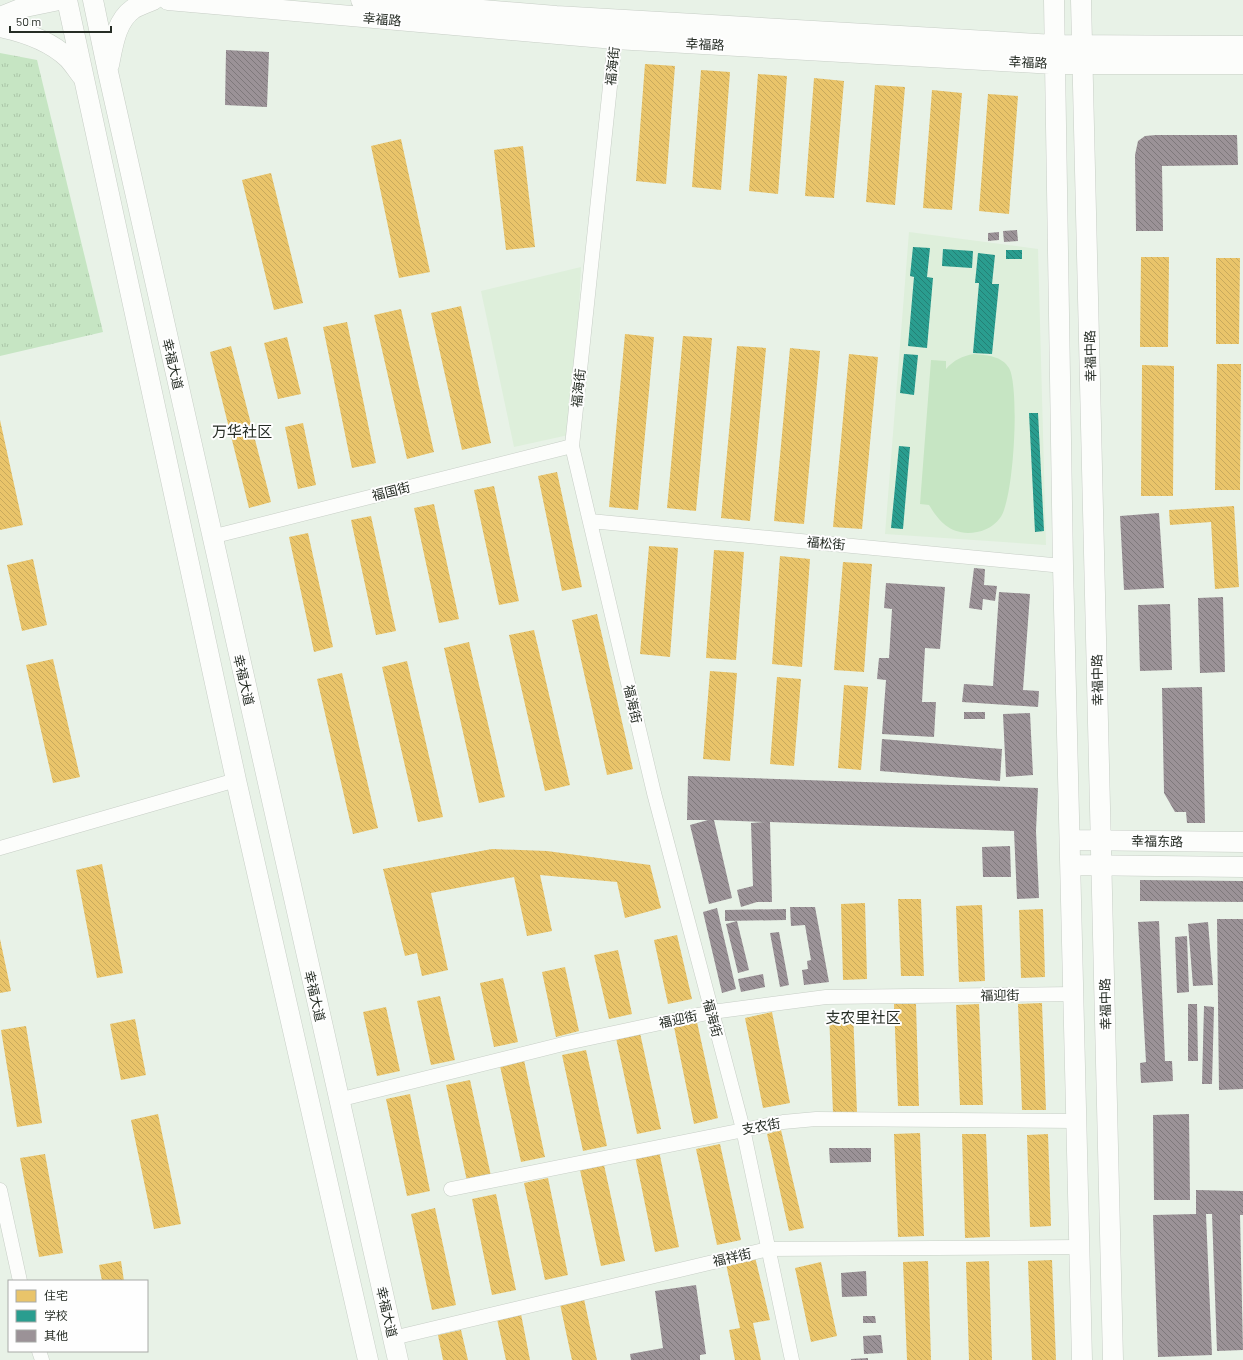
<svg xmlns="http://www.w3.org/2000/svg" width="1243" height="1360" viewBox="0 0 1243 1360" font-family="Barlow,'Noto Sans SC',sans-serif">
  <defs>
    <pattern id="grass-tufts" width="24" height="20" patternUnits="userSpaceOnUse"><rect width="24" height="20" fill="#c6e5c3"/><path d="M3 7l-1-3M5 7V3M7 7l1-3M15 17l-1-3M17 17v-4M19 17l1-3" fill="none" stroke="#aac5a7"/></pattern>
    <pattern id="homes-back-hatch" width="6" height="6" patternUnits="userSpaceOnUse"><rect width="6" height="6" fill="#e9c46a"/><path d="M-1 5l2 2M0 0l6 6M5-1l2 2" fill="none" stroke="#c8a95c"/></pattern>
    <pattern id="schools-back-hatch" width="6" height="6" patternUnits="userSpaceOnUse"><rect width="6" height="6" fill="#2a9d8f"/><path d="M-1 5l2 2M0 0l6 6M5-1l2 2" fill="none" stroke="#248075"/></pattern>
    <pattern id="building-back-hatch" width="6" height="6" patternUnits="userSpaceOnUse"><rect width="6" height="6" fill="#9b9297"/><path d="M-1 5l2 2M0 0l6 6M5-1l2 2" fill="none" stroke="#7e787b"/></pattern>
  </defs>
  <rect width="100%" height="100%" fill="#e8f2e7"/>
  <path fill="#deefdb" d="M909,232L1038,249L1046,545L885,534Z
    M581,267L573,434L514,447L481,291Z"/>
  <path fill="url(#grass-tufts)" d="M0,53L37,60L103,332L0,356Z"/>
  <path fill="#c6e5c3" d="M974,354C987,355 1002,356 1009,368C1020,387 1014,501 1000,518C993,528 980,533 968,533C948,532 939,521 929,505L920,504L931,360L946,361V369C954,360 962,356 974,354Z"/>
  <path fill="url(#homes-back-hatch)" d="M645,64L675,66L666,184L636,181Z
    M701,70L730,72L721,190L692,187Z
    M758,74L787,76L778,194L749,191Z
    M814,78L844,81L834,198L805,196Z
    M875,85L905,87L895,205L866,202Z
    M932,90L962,93L952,210L923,208Z
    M988,94L1018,96L1009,214L979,211Z
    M401,139L430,272L399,278L371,146Z
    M523,146L535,247L506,250L494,150Z
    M271,173L303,303L274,310L242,180Z
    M1141,257H1169L1168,347H1140Z
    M1216,258H1240L1239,344H1216Z
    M461,306L491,443L462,450L431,313Z
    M401,309L434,452L407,459L374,315Z
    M347,322L376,463L352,468L323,327Z
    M625,334L654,337L638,510L609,507Z
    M683,336L712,338L696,511L667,508Z
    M287,337L301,394L278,399L264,343Z
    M231,346L271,502L249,508L210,352Z
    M737,346L766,348L750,521L721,518Z
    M790,348L820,351L804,524L774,521Z
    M849,354L878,357L862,529L833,527Z
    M1217,364H1241L1240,490H1215Z
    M1142,365L1174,366L1173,496H1141Z
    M0,420L23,525L0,530Z
    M303,423L316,485L298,489L285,427Z
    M557,472L582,587L562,591L538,476Z
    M494,486L519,601L499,605L474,490Z
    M434,504L459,619L439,623L414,508Z
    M1234,506L1239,587L1215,589L1211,522L1170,525L1169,510Z
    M371,516L396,631L376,635L351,520Z
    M308,533L333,647L314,652L289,537Z
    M649,546L678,548L670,657L640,654Z
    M714,550L744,552L736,660L706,658Z
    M780,556L810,559L802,667L772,664Z
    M33,559L47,625L22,631L7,565Z
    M843,562L872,564L864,672L834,670Z
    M597,614L633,769L607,775L572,620Z
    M534,630L570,785L545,791L509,635Z
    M469,642L505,797L479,803L444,648Z
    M53,659L80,777L53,783L26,665Z
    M407,661L443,817L418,822L382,667Z
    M710,671L737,673L730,761L703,759Z
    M342,673L378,828L353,834L317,679Z
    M777,677L801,679L794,766L770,764Z
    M844,685L868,687L861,770L838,768Z
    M492,849L547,851L650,865L661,908L625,918L617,882L540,875L552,931L527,936L514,877L431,893L448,970L422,976L417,953L405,956L383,869Z
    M102,864L123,973L97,978L76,870Z
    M898,899H921L924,976H901Z
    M865,903L867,979L843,980L841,904Z
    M982,905L985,981L959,982L956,906Z
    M1043,909L1045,977L1021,978L1019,910Z
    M677,935L692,999L668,1004L654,940Z
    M0,939L11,991L0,993Z
    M618,950L632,1014L609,1019L594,955Z
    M565,967L579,1031L556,1037L542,972Z
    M503,978L518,1042L494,1047L480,983Z
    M440,996L455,1060L431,1065L417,1001Z
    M1042,1003L1046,1110H1022L1018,1004Z
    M894,1004H916L919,1106H898Z
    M979,1004L983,1105H960L956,1005Z
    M386,1007L400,1071L377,1076L363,1012Z
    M853,1011L857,1113H833L829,1012Z
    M772,1012L790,1103L763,1108L745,1018Z
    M135,1019L146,1075L121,1080L110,1024Z
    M697,1022L718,1118L694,1124L674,1027Z
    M26,1026L42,1123L17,1127L1,1030Z
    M640,1033L661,1129L637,1134L616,1038Z
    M586,1050L607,1146L583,1151L562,1055Z
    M524,1060L545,1157L521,1162L500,1066Z
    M470,1080L491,1176L467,1181L446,1085Z
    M410,1094L430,1191L407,1196L386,1099Z
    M158,1114L181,1224L154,1229L131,1120Z
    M781,1130L804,1228L789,1231L767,1134Z
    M920,1133L924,1236L898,1237L894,1134Z
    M962,1134H986L990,1237L965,1238Z
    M1048,1134L1051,1226L1030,1227L1027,1135Z
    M720,1144L741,1240L717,1245L696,1149Z
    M659,1151L679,1247L655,1252L635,1156Z
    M45,1154L63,1253L39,1257L20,1158Z
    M604,1165L625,1261L601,1266L580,1170Z
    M548,1178L568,1275L545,1280L524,1183Z
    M496,1194L516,1290L492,1295L472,1199Z
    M435,1208L456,1305L432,1310L411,1214Z
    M755,1257L770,1320L753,1323L761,1360H735L729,1330L740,1328L726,1264Z
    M1052,1260L1056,1360H1032L1028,1261Z
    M121,1261L124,1281H102L99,1265Z
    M928,1261L931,1360H907L903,1262Z
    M989,1261L992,1360H969L966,1262Z
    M821,1262L837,1336L811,1342L795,1268Z
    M584,1299L597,1360H572L560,1304Z
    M521,1314L530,1360H506L497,1319Z
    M461,1330L468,1360H443L438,1335Z"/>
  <path fill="url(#schools-back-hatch)" d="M913,247L930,248L927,277L933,278L927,348L908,346L914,277L910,276Z
    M943,249L973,251L972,268L942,266Z
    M1006,250H1022V259H1006Z
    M978,253L995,255L992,284H999L992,354L973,353L979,283H975Z
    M904,354L918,355L914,395L900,393Z
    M1029,413H1038L1044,531L1035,532Z
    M899,446L910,447L903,529L891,528Z"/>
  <path fill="url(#building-back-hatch)" d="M226,50L269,52L267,107L225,105Z
    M1156,135H1237L1238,165L1162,166L1163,231H1136L1135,155L1138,141L1145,136Z
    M1017,230L1018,241L1004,242L1003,231Z
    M999,232V240L988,241V233Z
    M1159,513L1164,588L1124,590L1120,516Z
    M974,568L985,569L984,585L997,586L995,601L983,599L982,610L969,608Z
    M886,583L945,587L940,649L925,648L922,702H936L934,737L882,734L886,680L877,679L879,658H889L892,609L884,608Z
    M999,592L1030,594L1023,690L1039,691L1038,707L962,702L964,684L993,686Z
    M1223,597L1225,672L1200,673L1198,598Z
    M1170,604L1172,670L1140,671L1138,605Z
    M1202,687L1205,823H1187L1186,812H1175L1164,793L1162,688Z
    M964,712H985V719H964Z
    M1030,713L1033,775L1006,777L1003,714Z
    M882,739L1002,749L1000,781L880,771Z
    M688,776L1038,788L1036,831L1039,898L1017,899L1014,831L770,822L772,902H757L741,907L737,890L753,886L751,823L765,822L714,820L732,898L709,904L690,825L708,820H687Z
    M1010,846L1011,877H983L982,847Z
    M1140,880L1243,881V902L1140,901Z
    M790,907H815L829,982L804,985L802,970L808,969L807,961L811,960L805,925L791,926Z
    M717,908L736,989L722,993L703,912Z
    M786,909V920L725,921V910Z
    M1217,919H1243V1089L1219,1090Z
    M737,921L749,970L738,973L726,924Z
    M1159,921L1165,1061H1172L1173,1081L1141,1083L1140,1063L1146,1062L1138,922Z
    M1208,922L1213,985L1193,986L1188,924Z
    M779,932L789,985L780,987L770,933Z
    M1187,936L1189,992L1177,993L1175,937Z
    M763,974L765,987L741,992L738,979Z
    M1188,1004H1197L1198,1061H1188Z
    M1204,1006L1214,1007L1212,1084H1202Z
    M1189,1114L1190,1200H1154L1153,1115Z
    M829,1148H871V1162L830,1163Z
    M1196,1190L1243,1191V1215H1240L1243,1350L1217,1351L1212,1214H1206L1212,1355L1158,1357L1153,1215L1196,1214Z
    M866,1271L867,1296L842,1297L841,1273Z
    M696,1285L706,1354L700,1355V1360H631L630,1354L663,1348L655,1291Z
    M863,1316H875L876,1323H863Z
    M881,1335L883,1353L864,1354L863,1336Z
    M868,1358V1360H851V1359Z"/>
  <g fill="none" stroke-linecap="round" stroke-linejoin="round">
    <defs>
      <path id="street" d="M615,39L572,446L654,793L743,1129L792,1360
        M590,521L1063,566
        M211,537L572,446
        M0,848L236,780
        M338,1100L567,1043L712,1012L826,997L1074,994
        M451,1189L783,1122L816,1119L1076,1121
        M0,1190L20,1281
        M393,1338L768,1249L1079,1247
        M39,1351L42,1360"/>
      <path id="secondary" d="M67,0L236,780L368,1360
        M93,0L108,72L398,1360
        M168,0L615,39L1054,64H1243
        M361,0L556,16L1055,45L1243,46
        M1054,0L1063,566L1082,1360
        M1081,0L1113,1360
        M0,17L25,7L59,0
        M0,27C24,32 50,41 68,58C73,63 77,70 82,76
        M109,65C113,45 116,21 133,9C139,5 147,3 153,0
        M1071,840L1243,842
        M1071,865L1243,867"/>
    </defs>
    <use href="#street" stroke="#c7cec6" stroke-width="15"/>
    <use href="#secondary" stroke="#c7cec6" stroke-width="21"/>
    <use href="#street" stroke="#fcfdfb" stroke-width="14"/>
    <use href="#secondary" stroke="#fcfdfb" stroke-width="20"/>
  </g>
  <g text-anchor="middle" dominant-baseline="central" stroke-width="4" stroke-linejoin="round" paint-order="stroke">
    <g font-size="13" fill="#262d25" stroke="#fefefe">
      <text transform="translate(382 19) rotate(5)">幸福路</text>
      <text transform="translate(705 44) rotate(3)">幸福路</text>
      <text transform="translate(1028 62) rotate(3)">幸福路</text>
      <text transform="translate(612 66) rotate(-84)">福海街</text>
      <text transform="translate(1090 356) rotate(-91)">幸福中路</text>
      <text transform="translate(173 364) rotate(77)">幸福大道</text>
      <text transform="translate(578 388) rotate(-84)">福海街</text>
      <text transform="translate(391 491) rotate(-14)">福国街</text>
      <text transform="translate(826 543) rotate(5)">福松街</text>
      <text transform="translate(244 680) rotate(77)">幸福大道</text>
      <text transform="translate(1097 680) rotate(-91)">幸福中路</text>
      <text transform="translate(633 704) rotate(77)">福海街</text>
      <text transform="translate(1157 841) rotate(1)">幸福东路</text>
      <text transform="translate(1000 995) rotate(-1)">福迎街</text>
      <text transform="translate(315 996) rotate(77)">幸福大道</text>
      <text transform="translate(1105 1004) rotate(-91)">幸福中路</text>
      <text transform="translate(713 1018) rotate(75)">福海街</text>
      <text transform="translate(678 1019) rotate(-12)">福迎街</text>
      <text transform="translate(761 1126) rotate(-10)">支农街</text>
      <text transform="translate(732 1257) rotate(-13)">福祥街</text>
      <text transform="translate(387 1312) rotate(77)">幸福大道</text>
    </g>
    <g font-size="15" fill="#262d25" stroke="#fefefe">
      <text x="242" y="431">万华社区</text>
      <text x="863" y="1017">支农里社区</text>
    </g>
  </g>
  <rect x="8" y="1280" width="140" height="72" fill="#fefefe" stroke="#a8aaa7"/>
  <rect x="16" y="1290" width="20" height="12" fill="#e9c46a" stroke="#a8aaa7"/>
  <text x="44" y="1300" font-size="12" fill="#262d25">住宅</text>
  <rect x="16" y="1310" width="20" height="12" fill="#2a9d8f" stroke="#a8aaa7"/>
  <text x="44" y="1320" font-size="12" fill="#262d25">学校</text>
  <rect x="16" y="1330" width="20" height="12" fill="#9b9297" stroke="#a8aaa7"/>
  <text x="44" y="1340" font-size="12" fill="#262d25">其他</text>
  <path d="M10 26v6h101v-6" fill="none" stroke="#262d25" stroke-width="2"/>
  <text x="16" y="26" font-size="12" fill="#262d25" stroke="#fefefe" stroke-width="3" paint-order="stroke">50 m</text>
</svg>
